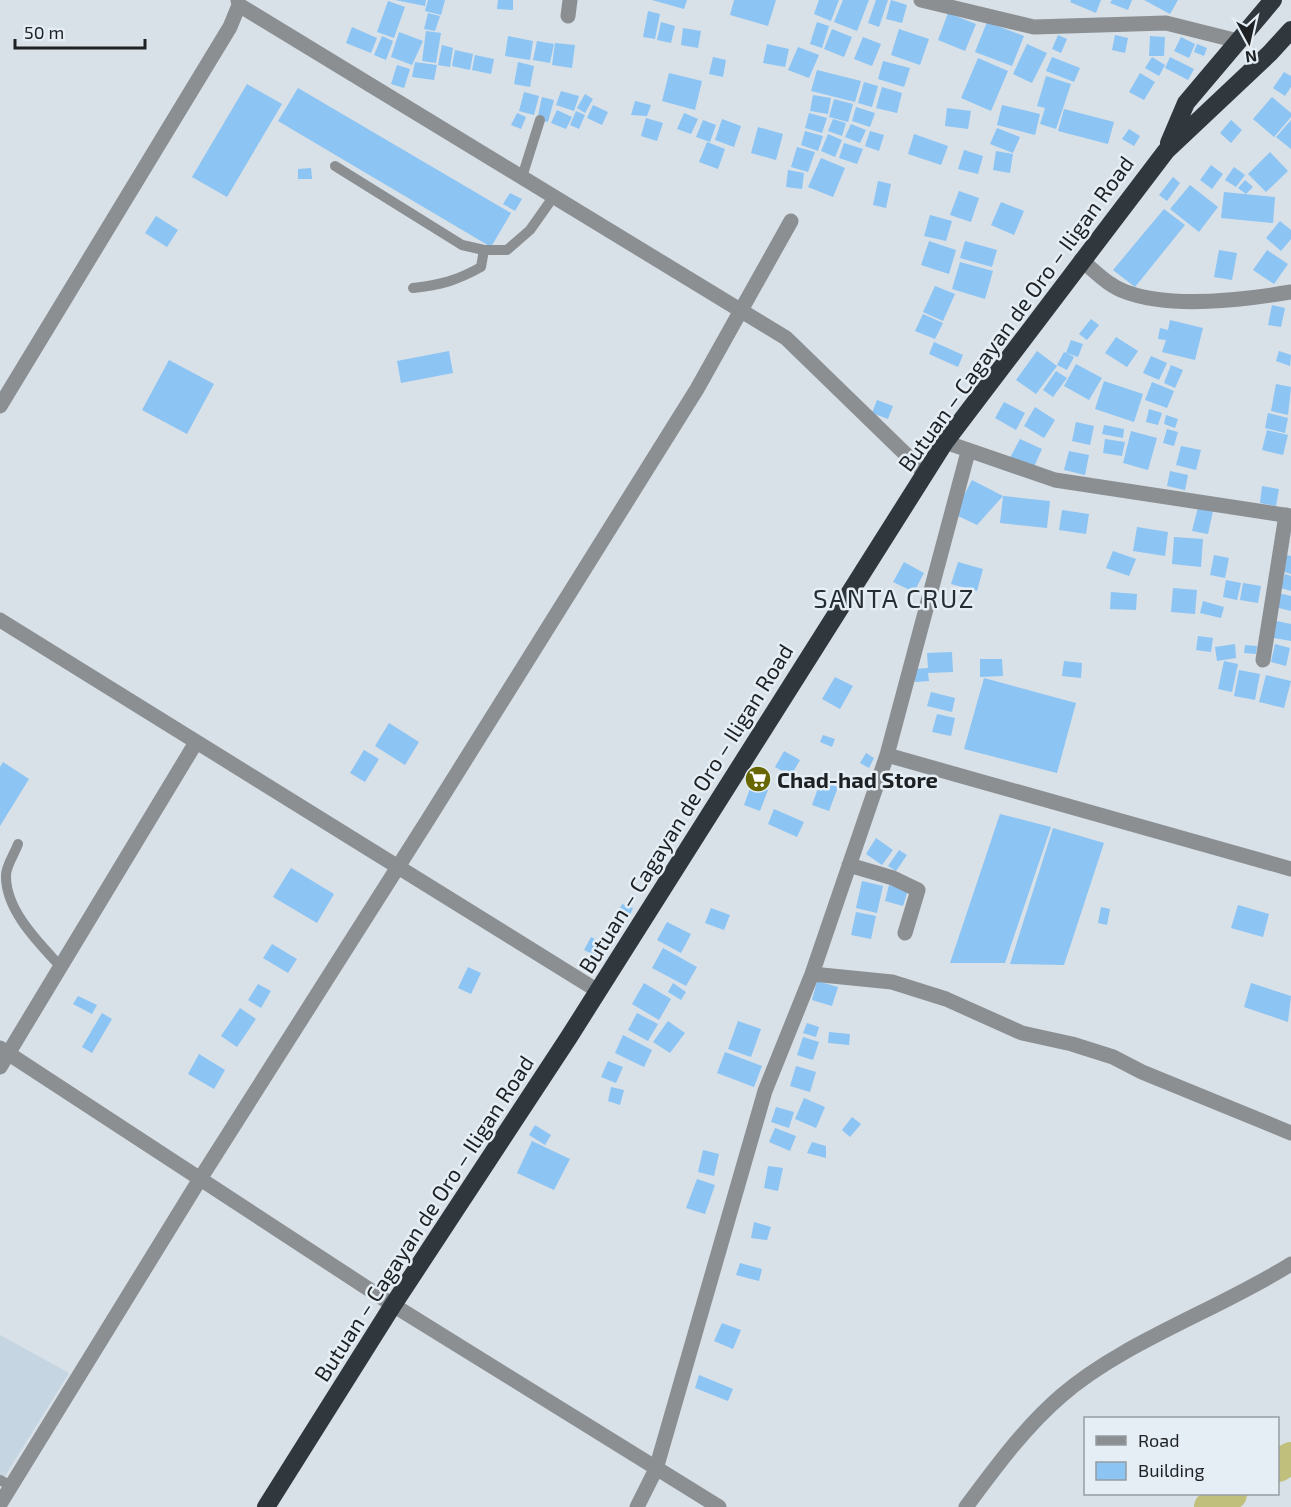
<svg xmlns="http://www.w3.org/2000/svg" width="1291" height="1507" viewBox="0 0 1291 1507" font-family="'Exo 2',sans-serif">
  <rect width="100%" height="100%" fill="#d8e0e8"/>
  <path fill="#c6d5e2" d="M0,1335L69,1373L0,1484Z"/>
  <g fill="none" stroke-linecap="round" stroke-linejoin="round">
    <path stroke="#c0c07c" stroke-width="32" d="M1278,1466L1291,1458
      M1210,1507L1231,1494"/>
  </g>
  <path fill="#8cc4f3" d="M395,0H426L425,6Z
    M428,0H445L441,15L425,11Z
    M498,0H513V10L497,9Z
    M652,0H687L684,9Z
    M734,0H776L768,26L730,15Z
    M819,0H839L831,21L814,14Z
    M843,0H869L857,31L834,22Z
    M876,0H888L879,27L868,23Z
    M891,0L907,5L902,23L886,19Z
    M1071,0H1101L1096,13L1070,2Z
    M1112,0H1132L1128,10L1110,3Z
    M1144,0H1178L1170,14Z
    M388,1L405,7L394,38L377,32Z
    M648,11L660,14L655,39L643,37Z
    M428,13L440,16L435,31L424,29Z
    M948,13L976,24L965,51L938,40Z
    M661,22L675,26L671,43L657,40Z
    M817,22L829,26L822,48L810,44Z
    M987,22L1024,36L1012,66L975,52Z
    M352,27L377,38L371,53L346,43Z
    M683,28L701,31L698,48L681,45Z
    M832,29L852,37L844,57L824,49Z
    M899,29L929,39L920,65L891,55Z
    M426,31L441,33L436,63L422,61Z
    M399,32L423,41L412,65L391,57Z
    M1058,35L1067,39L1061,53L1052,49Z
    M1115,35L1128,38L1125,53L1112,50Z
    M382,36L393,41L386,60L374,55Z
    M508,36L533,41L530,60L505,56Z
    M1150,36L1165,37L1164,56H1149Z
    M863,37L881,44L872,66L854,59Z
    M1181,37L1195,44L1189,58L1174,51Z
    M537,41L554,44L550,63L533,60Z
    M555,43L575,45L572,68L552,65Z
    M767,44L789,49L785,67L763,63Z
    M1027,44L1047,53L1032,83L1013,74Z
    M1197,44L1207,48L1204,56L1194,52Z
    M442,45L453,48L450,67L438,65Z
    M798,47L819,55L809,78L788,70Z
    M455,50L473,54L470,70L452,66Z
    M475,55L494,59L491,74L472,70Z
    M713,57L726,60L723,77L709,74Z
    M1052,57L1080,68L1074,82L1046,71Z
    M1152,57L1165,65L1159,76L1145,68Z
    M1170,57L1194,69L1188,80L1165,68Z
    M978,58L1008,71L991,111L961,98Z
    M883,61L910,68L904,87L878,79Z
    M415,62L437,65L434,80L412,77Z
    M518,62L534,66L530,87L514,84Z
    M397,65L410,69L404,88L391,84Z
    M817,70L861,81L855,102L811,91Z
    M1284,72L1291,76V87L1285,96L1273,88Z
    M669,73L702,81L695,110L662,101Z
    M1140,73L1155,82L1144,100L1129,92Z
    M1046,76L1071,84L1056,129L1040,124L1045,108L1037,106Z
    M864,82L878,86L872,107L858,103Z
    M247,84L282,104L227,197L192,177Z
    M882,87L902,93L897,113L876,108Z
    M298,88L511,213L491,247L278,121Z
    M561,91L579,96L574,111L556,105Z
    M524,92L539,96L534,115L519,111Z
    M585,94L593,99L585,113L577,108Z
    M813,95L831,98L828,114L810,111Z
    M542,97L554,100L548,122L537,120Z
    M1272,97L1291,113V117L1274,137L1253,119Z
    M834,99L853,104L848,122L829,117Z
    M635,101L651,105L647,116L631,115Z
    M593,105L608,112L602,125L587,118Z
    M1002,105L1040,114L1035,135L997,125Z
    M856,107L875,113L870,127L852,121Z
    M947,108L971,111L968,129L945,126Z
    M1064,109L1114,122L1108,144L1058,131Z
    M557,110L572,117L566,129L551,123Z
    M576,111L585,115L579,129L570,125Z
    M517,113L526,117L521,129L511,125Z
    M684,113L698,119L691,134L677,129Z
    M809,113L827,118L822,133L805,128Z
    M646,118L663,123L657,141L641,136Z
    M722,119L741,126L734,147L715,140Z
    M833,119L846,123L842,136L828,131Z
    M703,120L716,125L710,142L696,137Z
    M1231,120L1242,130L1231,143L1220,133Z
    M1291,120V149L1276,137Z
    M851,124L866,130L860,143L845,137Z
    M758,127L783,134L776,160L751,153Z
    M997,128L1020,137L1013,153L990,144Z
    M1129,129L1140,136L1134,146L1122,139Z
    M805,131L823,136L818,151L801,145Z
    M870,131L884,135L879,151L865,146Z
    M828,134L842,140L835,157L821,151Z
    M914,134L948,146L941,165L908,154Z
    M707,142L725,149L718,169L699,162Z
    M844,143L863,149L857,164L839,158Z
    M797,147L815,152L808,172L791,167Z
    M964,150L983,156L978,174L958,169Z
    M996,151L1013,154L1010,173L993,170Z
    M1270,152L1288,171L1266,192L1248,174Z
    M821,158L845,168L833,197L808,187Z
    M1211,165L1223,174L1212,189L1200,180Z
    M1234,167L1245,175L1236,187L1225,180Z
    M311,168L312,179H298V169Z
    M788,170L804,173L802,189L786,187Z
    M1173,177L1180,183L1167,201L1159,195Z
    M1245,180L1253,187L1246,194L1238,188Z
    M878,181L891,184L886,208L873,205Z
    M1190,185L1218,207L1199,232L1170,209Z
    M959,191L979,198L971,222L950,215Z
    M1224,192L1275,197L1273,223L1221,218Z
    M510,193L522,199L515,211L503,204Z
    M1001,202L1024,211L1014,235L991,225Z
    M1164,209L1185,225L1135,287L1113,270Z
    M930,215L952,221L946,241L924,236Z
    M156,216L178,230L167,247L145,233Z
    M1280,221L1291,230V239L1281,251L1266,238Z
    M929,241L956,250L949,274L921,265Z
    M965,241L997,250L992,267L960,258Z
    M1219,250L1237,253L1232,280L1214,277Z
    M1267,250L1288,264L1274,284L1253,270Z
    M960,262L993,271L985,299L952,289Z
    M935,286L955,294L943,321L923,312Z
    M1272,305L1285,308L1281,327L1268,325Z
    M923,314L943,323L935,339L915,331Z
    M1091,319L1099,325L1087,340L1079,334Z
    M1170,320L1203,328L1195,360L1162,352L1166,340L1158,339L1160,328L1168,330Z
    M1116,337L1138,351L1127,367L1105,353Z
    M1071,340L1083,344L1078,357L1066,353Z
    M934,342L963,355L958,367L929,354Z
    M449,351L453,373L401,383L397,361Z
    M1037,351L1057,366L1036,394L1016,380Z
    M1279,351L1291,355L1290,366L1276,361Z
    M1064,352L1074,357L1067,370L1057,365Z
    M1151,356L1167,363L1159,380L1143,373Z
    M169,360L214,384L187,434L142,410Z
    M1076,364L1102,378L1089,400L1064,386Z
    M1171,365L1183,370L1175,388L1164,383Z
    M1056,371L1067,378L1053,397L1043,390Z
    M1104,381L1143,394L1134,422L1095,409Z
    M1152,382L1174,391L1167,408L1145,400Z
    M1276,384L1291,387L1288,415L1271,411Z
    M877,400L893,406L888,419L872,413Z
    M1004,402L1025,413L1016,430L995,418Z
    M1035,407L1055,420L1044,438L1024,426Z
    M1149,409L1162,413L1158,425L1146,422Z
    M1268,413L1288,418L1285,433L1265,428Z
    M1166,415L1178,419L1175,428L1164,424Z
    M1076,422L1094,426L1090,445L1072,441Z
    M1104,425L1124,429L1123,438L1102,434Z
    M1167,429L1178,432L1174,446L1163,443Z
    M1267,430L1288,435L1283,455L1262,450Z
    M1131,431L1157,438L1148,470L1123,463Z
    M1020,439L1042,449L1033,469L1010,458Z
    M1105,439L1125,442L1122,456L1103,453Z
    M1181,446L1201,450L1196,470L1176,465Z
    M1069,451L1089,455L1085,475L1064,470Z
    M1170,471L1188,475L1185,490L1167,486Z
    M972,480L1003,496L1050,501L1047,528L1000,523L1003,496L977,525L954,514Z
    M1262,486L1279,489L1276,506L1260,503Z
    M1198,507L1213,511L1208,534L1192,531Z
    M1062,510L1089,514L1086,534L1059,530Z
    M1137,527L1168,532L1165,556L1133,551Z
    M1174,537L1203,539L1201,567L1172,564Z
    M1113,551L1136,559L1129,576L1106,568Z
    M1282,554L1291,556V574L1278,570Z
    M1214,555L1229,558L1225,578L1210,575Z
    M904,562L924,573L914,592L893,582Z
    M958,562L983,569L977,591L951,584Z
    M1285,574L1291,576V591L1281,588Z
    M1226,580L1241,583L1237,600L1223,597Z
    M1243,583L1261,586L1258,603L1240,600Z
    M1173,588L1197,590L1195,614L1171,612Z
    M1111,592L1137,594L1136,610L1110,609Z
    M1278,593L1291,596V611L1275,607Z
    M1203,601L1224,607L1221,618L1200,613Z
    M1272,620L1291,624V641L1268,637Z
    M1198,636L1213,638L1211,652L1196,650Z
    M1235,644L1236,658L1217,661L1215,647Z
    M1275,644L1290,648L1286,666L1271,662Z
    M1245,645L1257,646L1256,654L1244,653Z
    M952,652L953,672L928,673L929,681L915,682L914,669L928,668L927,653Z
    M980,659H1002L1003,676L980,677Z
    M1064,661L1082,663L1081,678L1062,676Z
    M1224,661L1238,664L1232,692L1218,689Z
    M1239,670L1260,674L1255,700L1234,696Z
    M1266,675L1291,681L1284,708L1259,702Z
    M835,677L853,686L840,709L822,699Z
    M984,678L1076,703L1057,773L964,749Z
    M931,692L955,698L952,712L927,706Z
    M937,714L955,718L951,736L932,732Z
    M389,723L419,742L405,765L375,746Z
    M823,735L835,739L832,747L820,742Z
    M364,750L379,759L365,782L350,773Z
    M784,751L800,760L791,776L775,767Z
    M866,753L874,758L869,768L860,763Z
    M3,762L29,779L0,826V767Z
    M821,780L838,787L829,811L812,805Z
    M752,783L768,790L760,811L744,805Z
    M774,809L804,822L797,837L768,824Z
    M1000,814L1051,827L1005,963H950Z
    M1053,828L1104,843L1064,965L1010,964Z
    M876,838L893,850L882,865L866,854Z
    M899,850L907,855L896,871L888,866Z
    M291,868L334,894L317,923L273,897Z
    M862,881L883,886L877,913L856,908Z
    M889,885L908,890L903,906L885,901Z
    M622,904L633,908L629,917L618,912Z
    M1238,905L1269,914L1263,937L1231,928Z
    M1101,907L1110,909L1107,925L1098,923Z
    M711,908L730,915L724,930L705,923Z
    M856,912L876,916L871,939L851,935Z
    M667,922L691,934L681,953L657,940Z
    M591,937L609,947L603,959L584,950Z
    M272,944L297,959L288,973L263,958Z
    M663,948L697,967L686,986L652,968Z
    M468,967L481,973L471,994L458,988Z
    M817,981L838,987L832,1006L812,1000Z
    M644,983L671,999L659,1020L632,1004Z
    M673,983L686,992L681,1000L668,992Z
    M1251,983L1291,996L1288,1022L1244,1007Z
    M258,984L271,991L261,1008L248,1000Z
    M78,996L97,1005L92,1014L73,1004Z
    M240,1008L256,1019L237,1047L221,1036Z
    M102,1013L112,1019L92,1053L82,1047Z
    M637,1013L658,1024L648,1041L628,1030Z
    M668,1021L685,1033L670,1053L653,1042Z
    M738,1021L761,1029L751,1057L728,1049Z
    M807,1023L819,1027L816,1037L803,1033Z
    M829,1032L850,1034L849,1045L828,1043Z
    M623,1035L652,1050L644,1067L615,1053Z
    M803,1037L819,1042L813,1060L797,1055Z
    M725,1052L762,1066L754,1087L717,1073Z
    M199,1054L225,1070L214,1089L188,1074Z
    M608,1061L623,1067L616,1083L601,1077Z
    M796,1066L816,1072L810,1092L790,1086Z
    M611,1087L624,1090L620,1105L608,1101Z
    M804,1098L825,1107L816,1128L795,1119Z
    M776,1107L794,1112L789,1128L771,1122Z
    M852,1117L861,1124L850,1137L842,1130Z
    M535,1125L551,1135L545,1145L529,1135Z
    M775,1128L796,1136L790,1151L769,1142Z
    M532,1141L570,1159L554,1190L517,1173Z
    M812,1142L826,1146V1158L807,1153Z
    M703,1150L719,1154L714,1176L698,1172Z
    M768,1166L783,1168L778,1191L764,1188Z
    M697,1179L715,1185L705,1214L686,1208Z
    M754,1222L771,1227L767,1240L751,1238Z
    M740,1263L762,1269L759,1281L736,1275Z
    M722,1323L741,1330L733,1349L714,1341Z
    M699,1375L733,1389L728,1401L695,1388Z"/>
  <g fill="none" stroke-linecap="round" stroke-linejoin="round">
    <path stroke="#8b8f92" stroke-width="10" d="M335,166L462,245L484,250H507L530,230L554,196
      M522,177L540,120
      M413,288C440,285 456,281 481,267L484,250
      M18,844C15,853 6,866 6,875C5,910 39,943 61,967
      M0,1480L11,1486"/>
    <path stroke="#8b8f92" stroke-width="15" d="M921,0L1034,27L1166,23L1238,41
      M239,5L786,338L925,473
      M568,16L570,0
      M1081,260C1095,271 1108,286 1126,292C1172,309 1243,300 1291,292
      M0,406L230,27L239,5L238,0
      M945,442L1055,480L1291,516
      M0,620L598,991
      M1263,660L1286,515
      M887,755L1291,869
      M849,865L893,878L918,890L905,933
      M812,974L892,982L946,999L1022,1033L1072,1044L1113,1057L1142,1072L1291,1133
      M0,1048L393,1305L719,1507
      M0,1067L195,744
      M0,1504L200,1179L429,818L697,389L791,221
      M637,1507L656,1469L765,1091L812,974L887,755L968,452
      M966,1507C995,1468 1024,1428 1061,1396C1123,1342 1220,1309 1291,1264"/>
    <path stroke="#30373d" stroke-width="18" d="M1169,143L1186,103L1273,0
      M266,1507L393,1305L569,1037L945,442L1166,151L1270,53L1291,30"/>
  </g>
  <defs>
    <symbol id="supermarket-disc" viewBox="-11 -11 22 22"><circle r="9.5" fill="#686600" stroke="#e5eef5"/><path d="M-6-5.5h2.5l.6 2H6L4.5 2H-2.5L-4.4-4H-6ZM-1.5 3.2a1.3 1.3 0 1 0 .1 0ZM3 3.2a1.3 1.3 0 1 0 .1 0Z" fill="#fff"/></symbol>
  </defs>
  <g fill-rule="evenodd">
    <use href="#supermarket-disc" x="743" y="764" width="30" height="30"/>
  </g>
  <g text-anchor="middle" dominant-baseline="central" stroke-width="5" stroke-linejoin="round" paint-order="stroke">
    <g font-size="22" fill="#1e2123" stroke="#e5eef5">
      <text transform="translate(1015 313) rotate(-54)">Butuan – Cagayan de Oro – Iligan Road</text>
      <text transform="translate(685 808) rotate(-58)">Butuan – Cagayan de Oro – Iligan Road</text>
      <text transform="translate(423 1218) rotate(-57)">Butuan – Cagayan de Oro – Iligan Road</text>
    </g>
    <g font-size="22" font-weight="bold" fill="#1e2123" stroke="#e5eef5" text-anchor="start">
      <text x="777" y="779">Chad-had Store</text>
    </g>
    <g font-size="26" letter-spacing="1.5" fill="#262d33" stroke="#e5eef5">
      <text x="894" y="597">SANTA CRUZ</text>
    </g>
  </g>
  <rect x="1084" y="1417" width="195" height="78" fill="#e5eef5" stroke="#959ca1" stroke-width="1.5"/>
  <rect x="1096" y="1436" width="30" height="9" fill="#8b8f92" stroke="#959ca1" stroke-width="1.5"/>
  <text x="1138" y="1447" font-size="18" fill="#1e2123">Road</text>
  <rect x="1096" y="1462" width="30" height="18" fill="#8cc4f3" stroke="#959ca1" stroke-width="1.5"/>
  <text x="1138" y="1477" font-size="18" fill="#1e2123">Building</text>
  <g transform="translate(1249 42) rotate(172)" stroke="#e5eef5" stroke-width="4.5" paint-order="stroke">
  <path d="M0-4.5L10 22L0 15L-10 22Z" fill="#1e2123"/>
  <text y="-9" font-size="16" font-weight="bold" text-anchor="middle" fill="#1e2123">N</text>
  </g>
  <path d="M15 39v9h130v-9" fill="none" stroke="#1e2123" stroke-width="3"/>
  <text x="24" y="39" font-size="18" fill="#1e2123" stroke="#e5eef5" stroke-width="4.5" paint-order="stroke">50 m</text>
</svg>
